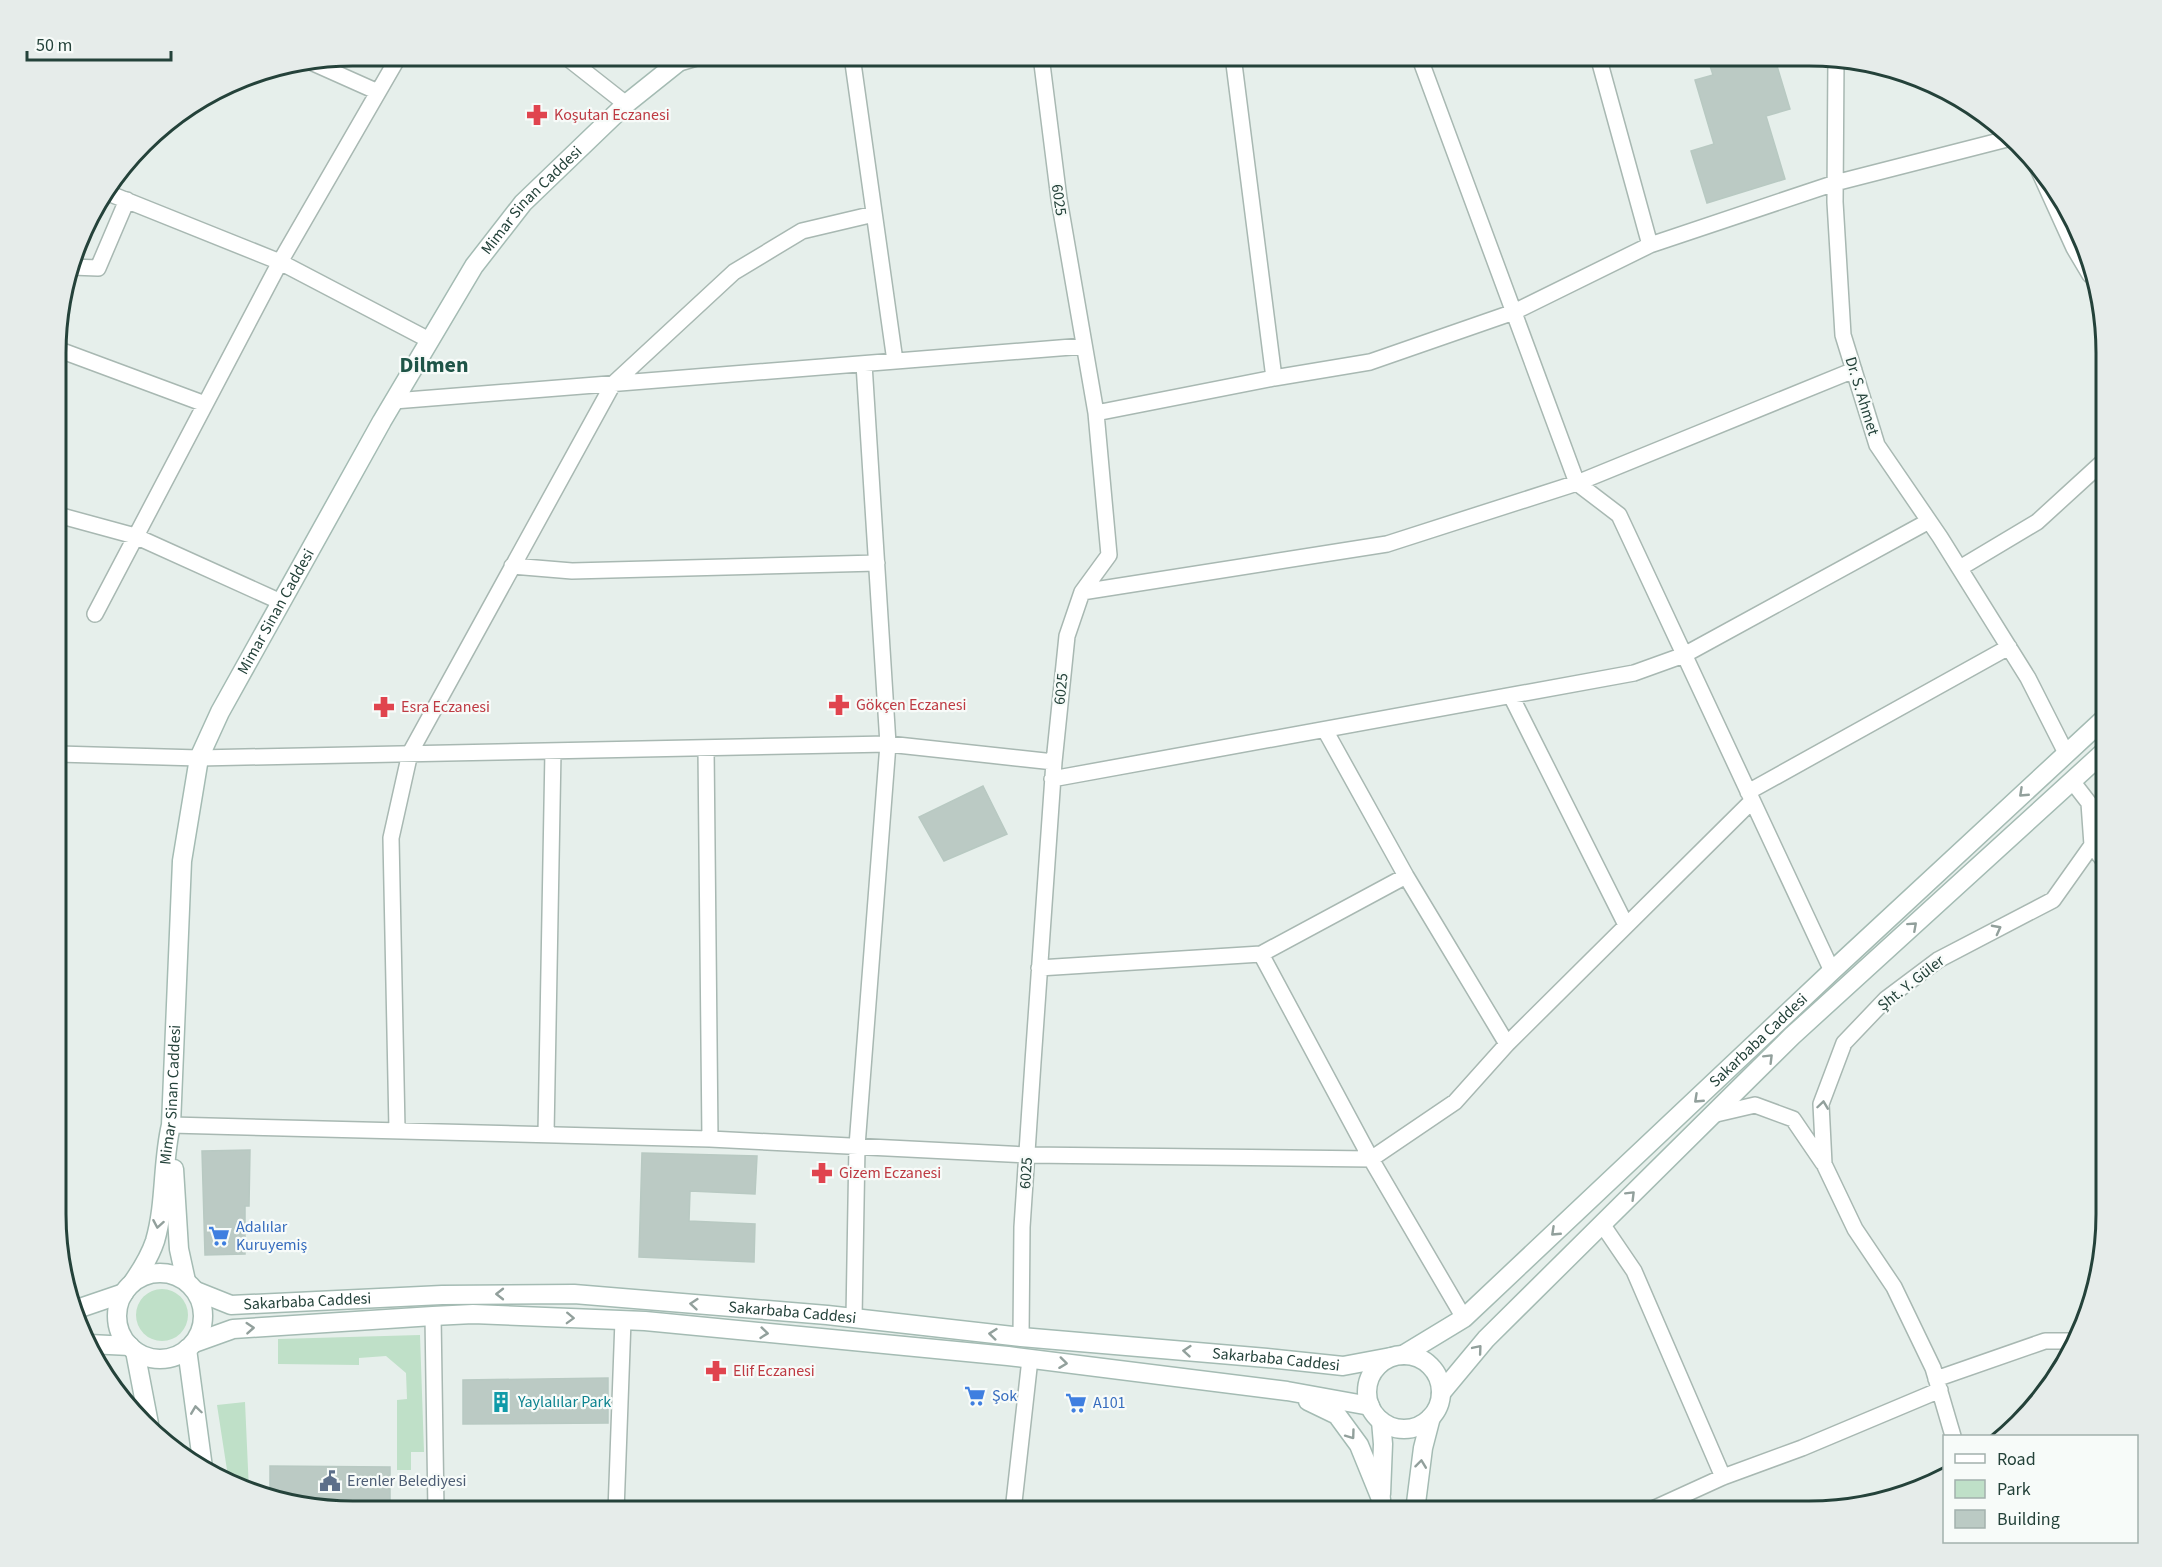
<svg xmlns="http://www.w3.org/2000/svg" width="2162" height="1567" viewBox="0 0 2162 1567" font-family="'Source Sans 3',sans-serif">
  <rect width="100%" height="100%" fill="#e6efeb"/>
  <path fill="#bfe0c8" d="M136 1315a26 26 0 1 1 52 0a26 26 0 1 1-52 0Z
    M420,1335L424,1452H411V1470H397V1400L407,1399L406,1373L386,1356L359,1358V1365L278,1364V1339Z
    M245,1402L249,1491L239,1489L229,1483L217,1405Z"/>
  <path fill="#bbcac4" stroke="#b8c9c2" stroke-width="1.5" d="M1707,56H1774L1790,109L1766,116L1785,179L1707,203L1691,151L1714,144L1695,80L1713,75Z
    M983,786L1007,834L944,861L919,817Z
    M250,1150L249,1206H245V1254L205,1255L202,1151Z
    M642,1153L757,1156L755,1194L690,1191L689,1221L755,1224L754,1262L639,1257Z
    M608,1378V1423L463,1424V1380Z
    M270,1466L390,1467V1511H334L270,1496Z"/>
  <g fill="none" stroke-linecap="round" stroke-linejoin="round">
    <defs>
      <path id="street" d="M565,56L626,104
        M852,56L895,361
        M1233,56L1274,378
        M1419,56L1577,483L1619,515L1832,971
        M1598,56L1650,245
        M1836,58L1835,202L1843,335L1877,445L1940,537L2028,678L2066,753
        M313,63L378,92
        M676,64L703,56
        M2034,160L2074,248L2090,275
        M108,193L280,262L429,340
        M72,267L98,268L127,200
        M65,352L205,404
        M394,401L1084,346
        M1096,413L1274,378L1370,362L1514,312L1650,245L1835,183L2011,138
        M58,515L135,536L281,602
        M512,566L572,571L877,563
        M1960,568L2037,522L2106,459
        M1082,592L1387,544L1577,483L1854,370
        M95,614L280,262L399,56
        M1511,696L1626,925
        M1325,730L1406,876L1507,1044
        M706,748L710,1139
        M58,754L199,758L888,744L1054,762
        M1052,779L1634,673L1684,655L1929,521
        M1748,792L2009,647
        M2092,845L2106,864
        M1261,954L1371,1159L1464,1318
        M1039,968L1261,954L1406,876
        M1712,1115L1755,1105L1793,1119L1823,1163
        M171,1125L710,1139L1027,1155L1371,1159L1455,1102L1507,1044L1752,801
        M397,1129L391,838L410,753L613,384L734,272L802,231L874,214
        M546,1134L553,751
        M1602,1224L1634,1271L1723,1477
        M433,1316L436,1511
        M854,1318L857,1146L888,744L864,364
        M1021,1337L1022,1227L1033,1062L1054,762L1067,636L1082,592L1109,555L1096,413L1059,199L1041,56
        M1936,1379L2045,1341H2074
        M1953,1436L1933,1368L1894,1287L1855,1229L1824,1164L1821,1104L1844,1043L1886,999L1938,960L2053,900L2092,845L2089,803L2072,781
        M616,1511L623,1320
        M1013,1511L1030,1359
        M1656,1511L1655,1508L1723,1477L1802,1448L1940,1390"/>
      <g id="secondary">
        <path d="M174,1169L179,1249L186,1281"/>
        <circle cx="160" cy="1316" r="43"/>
        <path id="s1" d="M133,1282C142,1269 150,1256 155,1241C166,1203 162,1163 171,1125L182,861L199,758L220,712L382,421L474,266L523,203L626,104L676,64L683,56"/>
        <path id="s2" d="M196,1291L231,1305L442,1295L574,1294L827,1315L1021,1337L1267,1358L1343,1366L1391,1357"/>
        <path d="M77,1309L124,1293"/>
        <path d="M194,1343L233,1329L433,1316L473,1314L645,1321L1008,1356L1287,1391L1370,1406"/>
        <path d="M89,1344L130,1346"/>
        <path d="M187,1349L203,1468"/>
        <path d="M135,1351L149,1424"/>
        <path id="s3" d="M1403,1355L1464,1318L1832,971L2106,717"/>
        <circle cx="1404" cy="1392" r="37"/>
        <path d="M1441,1393L1486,1339L1792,1036L2106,750"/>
        <path d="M1308,1401L1337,1415L1359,1445L1381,1499"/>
        <path d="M1381,1421L1383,1444L1381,1494"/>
        <path d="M1415,1511L1423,1448L1431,1417"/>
      </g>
    </defs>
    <use href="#street" stroke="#a8b8b2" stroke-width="18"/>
    <use href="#secondary" stroke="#a4bbb3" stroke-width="21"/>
    <use href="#street" stroke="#fff" stroke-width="15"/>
    <use href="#secondary" stroke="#fff" stroke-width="18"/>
  </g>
  <defs><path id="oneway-chevron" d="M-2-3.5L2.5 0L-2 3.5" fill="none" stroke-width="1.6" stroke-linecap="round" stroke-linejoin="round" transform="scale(1.5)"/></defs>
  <g stroke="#92a09c">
    <use href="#oneway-chevron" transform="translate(2023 793) rotate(137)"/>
    <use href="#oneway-chevron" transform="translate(1913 926) rotate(-42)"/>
    <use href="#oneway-chevron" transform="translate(1997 929) rotate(-28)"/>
    <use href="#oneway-chevron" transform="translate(1769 1058) rotate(-45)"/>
    <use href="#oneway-chevron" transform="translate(1698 1099) rotate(137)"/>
    <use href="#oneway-chevron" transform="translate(1823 1105) rotate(-82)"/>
    <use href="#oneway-chevron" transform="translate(1631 1195) rotate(-45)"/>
    <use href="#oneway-chevron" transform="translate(158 1224) rotate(100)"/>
    <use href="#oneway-chevron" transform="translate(1555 1232) rotate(137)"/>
    <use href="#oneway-chevron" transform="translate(500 1294) rotate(180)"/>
    <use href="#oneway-chevron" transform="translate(694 1304) rotate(-175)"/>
    <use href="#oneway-chevron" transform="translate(570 1318) rotate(2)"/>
    <use href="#oneway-chevron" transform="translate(250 1328) rotate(-4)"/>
    <use href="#oneway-chevron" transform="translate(764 1333) rotate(6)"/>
    <use href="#oneway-chevron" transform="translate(993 1334) rotate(-174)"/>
    <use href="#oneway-chevron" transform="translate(1478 1349) rotate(-50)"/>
    <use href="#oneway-chevron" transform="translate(1187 1351) rotate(-175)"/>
    <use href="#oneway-chevron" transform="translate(1063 1363) rotate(7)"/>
    <use href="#oneway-chevron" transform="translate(196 1410) rotate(-98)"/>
    <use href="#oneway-chevron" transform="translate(1351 1435) rotate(54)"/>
    <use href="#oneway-chevron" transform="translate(1421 1464) rotate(-83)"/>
  </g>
  <defs>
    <symbol id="pharmacy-bare" viewBox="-9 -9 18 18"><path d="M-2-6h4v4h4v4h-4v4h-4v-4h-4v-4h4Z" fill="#e0444e" stroke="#f7fbf9" stroke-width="2.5" paint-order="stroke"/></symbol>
    <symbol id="supermarket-bare" viewBox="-9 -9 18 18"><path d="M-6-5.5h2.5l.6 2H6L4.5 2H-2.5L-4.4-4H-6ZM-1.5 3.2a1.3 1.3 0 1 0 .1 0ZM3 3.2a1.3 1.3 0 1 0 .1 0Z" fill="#3f7fe0" stroke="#f7fbf9" stroke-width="2.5" paint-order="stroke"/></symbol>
    <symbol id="building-bare" viewBox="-9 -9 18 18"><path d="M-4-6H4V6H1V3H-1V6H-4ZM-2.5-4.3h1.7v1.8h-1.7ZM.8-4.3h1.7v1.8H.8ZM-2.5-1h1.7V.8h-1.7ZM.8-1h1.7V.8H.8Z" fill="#0f9aa8" stroke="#f7fbf9" stroke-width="2.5" paint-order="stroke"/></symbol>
    <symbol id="civic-bare" viewBox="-9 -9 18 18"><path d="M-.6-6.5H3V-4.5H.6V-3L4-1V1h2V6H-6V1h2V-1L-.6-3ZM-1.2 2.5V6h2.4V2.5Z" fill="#5c6f8a" stroke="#f7fbf9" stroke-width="2.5" paint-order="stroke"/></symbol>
  </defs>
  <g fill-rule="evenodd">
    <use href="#pharmacy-bare" x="522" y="100" width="30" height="30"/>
    <use href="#pharmacy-bare" x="824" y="690" width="30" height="30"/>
    <use href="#pharmacy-bare" x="369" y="692" width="30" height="30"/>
    <use href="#pharmacy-bare" x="807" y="1158" width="30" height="30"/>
    <use href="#supermarket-bare" x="204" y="1221" width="30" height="30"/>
    <use href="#pharmacy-bare" x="701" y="1356" width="30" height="30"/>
    <use href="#supermarket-bare" x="960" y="1381" width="30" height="30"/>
    <use href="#building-bare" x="486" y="1387" width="30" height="30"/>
    <use href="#supermarket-bare" x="1061" y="1388" width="30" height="30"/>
    <use href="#civic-bare" x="315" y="1466" width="30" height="30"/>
  </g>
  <g text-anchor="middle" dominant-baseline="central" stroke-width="4.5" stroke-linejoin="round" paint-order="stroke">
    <g font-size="16" fill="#be3a42" stroke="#f7fbf9" text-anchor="start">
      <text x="554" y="115">Koşutan Eczanesi</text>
      <text x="856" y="705">Gökçen Eczanesi</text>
      <text x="401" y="707">Esra Eczanesi</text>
      <text x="839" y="1173">Gizem Eczanesi</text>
      <text x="733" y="1371">Elif Eczanesi</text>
    </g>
    <g font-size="16" fill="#24423a" stroke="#f7fbf9">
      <text transform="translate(1059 200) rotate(82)">6025</text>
      <text stroke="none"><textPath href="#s1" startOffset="1184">Mimar Sinan Caddesi</textPath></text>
      <text transform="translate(1862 396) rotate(73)">Dr. S. Ahmet</text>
      <text stroke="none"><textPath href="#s1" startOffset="698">Mimar Sinan Caddesi</textPath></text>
      <text transform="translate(1061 689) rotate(-84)">6025</text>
      <text transform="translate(1911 983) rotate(-38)">Şht. Y. Güler</text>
      <text stroke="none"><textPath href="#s3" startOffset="476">Sakarbaba Caddesi</textPath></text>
      <text stroke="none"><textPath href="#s1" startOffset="194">Mimar Sinan Caddesi</textPath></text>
      <text transform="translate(1026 1173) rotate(-86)">6025</text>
      <text stroke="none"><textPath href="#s2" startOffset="114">Sakarbaba Caddesi</textPath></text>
      <text stroke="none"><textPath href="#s2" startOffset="600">Sakarbaba Caddesi</textPath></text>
      <text stroke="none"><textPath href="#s2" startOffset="1086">Sakarbaba Caddesi</textPath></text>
    </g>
    <g font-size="16" fill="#366cbe" stroke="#f7fbf9" text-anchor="start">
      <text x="236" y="1227">Adalılar<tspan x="236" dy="18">Kuruyemiş</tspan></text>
      <text x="992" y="1396">Şok</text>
      <text x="1093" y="1403">A101</text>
    </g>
    <g font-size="16" fill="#0d838f" stroke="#f7fbf9" text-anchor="start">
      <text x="518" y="1402">Yaylalılar Park</text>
    </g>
    <g font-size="16" fill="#4e5e75" stroke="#f7fbf9" text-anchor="start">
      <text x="347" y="1481">Erenler Belediyesi</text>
    </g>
    <g font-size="22" font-weight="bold" fill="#1f5548" stroke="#f7fbf9">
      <text x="434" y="365">Dilmen</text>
    </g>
  </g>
  <path d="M0 0H2162V1567H0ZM353 66H1809A287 287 0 0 1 2096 353V1214A287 287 0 0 1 1809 1501H353A287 287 0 0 1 66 1214V353A287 287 0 0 1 353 66Z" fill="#e6ecea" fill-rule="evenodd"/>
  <path fill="none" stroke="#24423a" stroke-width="3" d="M353 66H1809A287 287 0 0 1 2096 353V1214A287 287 0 0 1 1809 1501H353A287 287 0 0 1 66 1214V353A287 287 0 0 1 353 66Z"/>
  <rect x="1943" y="1435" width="195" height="108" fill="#f7fbf9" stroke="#a3b1ad" stroke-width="1.5"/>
  <rect x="1955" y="1454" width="30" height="9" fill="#ffffff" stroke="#a3b1ad" stroke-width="1.5"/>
  <text x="1997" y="1465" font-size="18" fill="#24423a">Road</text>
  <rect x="1955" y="1480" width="30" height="18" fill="#bfe0c8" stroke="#a3b1ad" stroke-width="1.5"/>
  <text x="1997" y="1495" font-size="18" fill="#24423a">Park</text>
  <rect x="1955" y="1510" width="30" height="18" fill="#bbcac4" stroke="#a3b1ad" stroke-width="1.5"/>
  <text x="1997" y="1525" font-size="18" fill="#24423a">Building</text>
  <path d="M27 51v9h144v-9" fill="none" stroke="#24423a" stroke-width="3"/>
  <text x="36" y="51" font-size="18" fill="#24423a" stroke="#f7fbf9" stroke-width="4.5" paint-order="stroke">50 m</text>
</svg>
